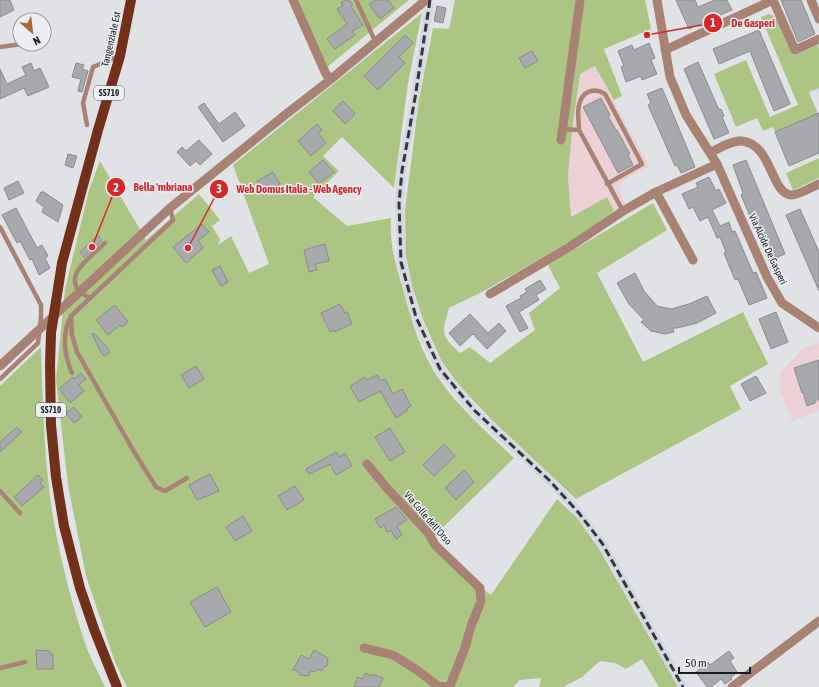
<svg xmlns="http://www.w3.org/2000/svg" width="819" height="687" viewBox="0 0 819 687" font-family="'Asap Condensed',sans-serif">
  <rect width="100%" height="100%" fill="#e1e2e6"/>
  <path fill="#d5d7e3" d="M434,3L419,99L406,172L404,203L406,261L420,316L443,367L477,407L552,477L581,509L606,541L688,687H678L599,546L575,515L546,483L470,413L436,372L412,318L397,263L395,203L397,171L411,98L424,10Z"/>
  <path fill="#ebd1d5" d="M595,66L649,166L622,182L619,189L626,203L614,211L607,197L571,217L568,177L572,130L580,74Z
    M819,343V411L792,421L779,388L781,372L804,348Z"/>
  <path fill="#acc584" d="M297,0H409L326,68Z
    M455,0H645L651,29L604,49L622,96L614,100L595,66L580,74L572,130L568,177L571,217L607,197L614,211L575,239L482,292L449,308C442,334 440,335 460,353L470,347L490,363L535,330L529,313L560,288L548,265L653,203L667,230L597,273L643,362L743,312L768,364L730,386L741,409L576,499L493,421L469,396L455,380L441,360L422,317L412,285L406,256L405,210L419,100L433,28L449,29Z
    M422,13L408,83L394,188L342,137L323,156L339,171L313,197L347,226L391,218C389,243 396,266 403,289C411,320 421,353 439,379C460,409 488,433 514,458L429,541L443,558L491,595L557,499L577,518L598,547L678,687H659L642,659L626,669L615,663L600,661L582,677L563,687H539L541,678L520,680L513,687H127L115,662L86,576L68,485L56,380L65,289L89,190L100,161L146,240L199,194L220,220L212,226L220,239L218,245L231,236L249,273L269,264L233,165Z
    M769,14L772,15L778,20L794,55L818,45L819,48V88L809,92L818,114L775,132L773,127L763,131L757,118L736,127L714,74L746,60L770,117L798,105L761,17Z
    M819,158V178L793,190L786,173Z
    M41,347C43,407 44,469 55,528C62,565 72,604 84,640C89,656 98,672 105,687H0V386Z"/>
  <path fill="#a8a9ad" stroke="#8a8b8f" d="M0,0H10L14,10L0,17Z
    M345,0H349L353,5L351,6L363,25L352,31L355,35L335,49L327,39L347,24L337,9L343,6L341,3Z
    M375,0H388L394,8L380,19L369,4Z
    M676,0H695L698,7L715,0H727L732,10L689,29Z
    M781,0H801L815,34L798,42Z
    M437,6L446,8L443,23L434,21Z
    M759,30L790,104L774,111L750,51L719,64L713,49Z
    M405,35L413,43L399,57L405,63L378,90L364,76Z
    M649,43L655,58L651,60L657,74L642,80L641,76L626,82L621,67L624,66L618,51L632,45L634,50Z
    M532,51L538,61L525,68L519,58Z
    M698,62L719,110L721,109L724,116L722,117L729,133L714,139L684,69Z
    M31,63L34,71L40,68L49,87L28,96L24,88L0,99V69L7,84L26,75L22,67Z
    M76,63L84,65L82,69L88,71L82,92L78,91L81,79L72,77Z
    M662,88L695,167L681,173L677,165L675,166L648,105L651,103L647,94Z
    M601,98L610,115L608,116L616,130H617L630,154L628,155L633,165L618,173L583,107Z
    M343,101L355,114L345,124L333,111Z
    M204,103L219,124L235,112L245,126L223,142L198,107Z
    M819,113V153L789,166L775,132Z
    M317,124L322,130L318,133L326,143L311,156L298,141Z
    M199,140L212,154L200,165L196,161L190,166L177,152L182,147L186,151Z
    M68,154L77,156L73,168L65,165Z
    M323,160L334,172L319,184L309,172Z
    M746,160L785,254L769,261L741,195L743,193L733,165Z
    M273,172L280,184L267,191L265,187L261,189L257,181Z
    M709,177L716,191L719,189L726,203L712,210L720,226L729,222L732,232L735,231L753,273L756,272L767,298L749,305L738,279L735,280L724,253L726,252L720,237L717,238L708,217L700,221L693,207L689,209L682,194L698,187L696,183Z
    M18,181L24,193L9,200L4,188Z
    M41,192H44L63,205L58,222L42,212L44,207L36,201Z
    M16,208L37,248L42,245L48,256L45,258L50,268L39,275L32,259L30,260L20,241L17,243L2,215Z
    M800,209L819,252V291L786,215Z
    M202,224L209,232L198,241L203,248L186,263L173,247Z
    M98,235L102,240L84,257L80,252Z
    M325,244L329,261L315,264L317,270L309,272L304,250Z
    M220,266L228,282L221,286L212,270Z
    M635,273L644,291L657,306L671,309L689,304L707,296L716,313L697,323L677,328H673L674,332L665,334L651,331L641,322L644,320L629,304L617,283Z
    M540,280L546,289L536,295L539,300L519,312L528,328L520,332L506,306L521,298L520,296L527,292L525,289Z
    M340,304L345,313L347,312L352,324L334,332V330L330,332L321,313Z
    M115,305L128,322L122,327L120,325L108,335L96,320Z
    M776,312L788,342L771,349L759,319Z
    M470,314L488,333L499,323L506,331L487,349L473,334L460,346L449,333Z
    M94,333L107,347L110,352L105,356L102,354L92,334Z
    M819,360V399L815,401V403L807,406L803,392L802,393L794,368Z
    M196,366L204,379L189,388L181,375Z
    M81,373L86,379L79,385L84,391L70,403L59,389L73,377L74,379Z
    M377,375L381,381L385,379L393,394L402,389L411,406L407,408L408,410L396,418L380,391L359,402L350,386L365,377L367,380Z
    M756,376L766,393L750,401L741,384Z
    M74,407L82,417L74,423L66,413Z
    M17,427L22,432L0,452V442Z
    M390,428L405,452L390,461L375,437Z
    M444,444L455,456L434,476L423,465Z
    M336,452L339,457L345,453L352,466L336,475L330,464L309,474L306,469Z
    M464,470L474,482L456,500L445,488Z
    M210,474L219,491L197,500L189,485Z
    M38,475L43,480L40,483L44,487L22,506L14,497Z
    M295,486L304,500L287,510L278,496Z
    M396,507L407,520L397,526L402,535L396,539L391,530L387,532L384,525L380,528L375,519Z
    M243,516L252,531L235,541L226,527Z
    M217,587L231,612L205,627L190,602Z
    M36,650L50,651V654H53V669H37Z
    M314,650L328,658L327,666L324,667L322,671L317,669L314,672L311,671L308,676L300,675L297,671L293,670L301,655L309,659Z
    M729,651L734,658L730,661L737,672L731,678L732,679L725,684L721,679L711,687H707L696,672L708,662L710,665Z
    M365,673L372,676L373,674L383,678L379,687H354L358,677L362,679Z"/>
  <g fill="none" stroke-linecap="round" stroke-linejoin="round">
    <path stroke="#a88275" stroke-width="4.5" d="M356,0L376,43
      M0,47L22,44
      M87,125L83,103L93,67L119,56
      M563,129L579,130L623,211
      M579,130C579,122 577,113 579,105C582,91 594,87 605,94L642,164L607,184
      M0,227L41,305V317L38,343L0,379
      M90,298C55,281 89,258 105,243
      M71,316L72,335L77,352L133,450L156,487L165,491L187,478
      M72,373C64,354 61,335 71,316L173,220L170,208
      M0,491L20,513
      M0,668L25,662"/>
    <path stroke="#a88275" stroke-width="9" d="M293,0L325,72L330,80
      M657,0L670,77L686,115L717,164L767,277L782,303L819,328
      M773,0L795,50L819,39
      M811,0L819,19
      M665,50L773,0
      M561,140L580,0
      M710,153C719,148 732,140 742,141C772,144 771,194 791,195C797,196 812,187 819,184
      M656,192L693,260
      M490,294L571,246L623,211L656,192L717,164
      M0,366L170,208L285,115L330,80L426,0
      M367,464L386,487L429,534L435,545L480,588L481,601L471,626L465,648L450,686L440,687
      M364,648L393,655L417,670L439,687
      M732,687L819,621"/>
    <path stroke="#70301a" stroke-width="10" d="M117,687L94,629L80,588L64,526L56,477L51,425L50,365L51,333L62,263L98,130L120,56L131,0"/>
    <path stroke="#353637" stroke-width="3" stroke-dasharray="8 4" stroke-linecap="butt" d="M430,0L415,98L402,171L399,203L401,262L416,317L440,369L474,410L549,480L578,512L602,543L683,687"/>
  </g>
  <g text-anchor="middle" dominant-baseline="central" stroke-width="3" stroke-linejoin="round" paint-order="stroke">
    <g fill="#eeeff4" stroke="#5a5b5d" stroke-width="1">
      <rect x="94" y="86" width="30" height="14" rx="3"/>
      <rect x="36" y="403" width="30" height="14" rx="3"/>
    </g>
    <g font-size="9" font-weight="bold" fill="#1a1b1c">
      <text x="109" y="93">SS710</text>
      <text x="51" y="410">SS710</text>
    </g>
    <g font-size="10" fill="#1a1b1c" stroke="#eeeff4">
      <text transform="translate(111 39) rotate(-77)">Tangenziale Est</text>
      <text transform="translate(768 249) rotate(65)">Via Alcide De Gasperi</text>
      <text transform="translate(428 518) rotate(49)">Via Colle dell'Orso</text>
    </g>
  </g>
  <path fill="none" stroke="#d62828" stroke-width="1.5" d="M647 35L713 23M92 247L116 187M188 248L219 189"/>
  <g fill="#d62828" stroke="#eeeff4" stroke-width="1.5">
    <circle cx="647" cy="35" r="4"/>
    <circle cx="92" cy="247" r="4"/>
    <circle cx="188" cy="248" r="4"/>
    <circle cx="713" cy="23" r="10"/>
    <circle cx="116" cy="187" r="10"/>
    <circle cx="219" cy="189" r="10"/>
  </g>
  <g font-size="12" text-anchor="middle" font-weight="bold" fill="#fff">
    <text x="713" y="27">1</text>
    <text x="116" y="192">2</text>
    <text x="219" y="193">3</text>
  </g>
  <g font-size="11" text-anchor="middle" font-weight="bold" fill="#d62828" stroke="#eeeff4" stroke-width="3" stroke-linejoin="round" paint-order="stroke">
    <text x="753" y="27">De Gasperi</text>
    <text x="163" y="191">Bella 'mbriana</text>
    <text x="299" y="193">Web Domus Italia - Web Agency</text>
  </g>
  <g transform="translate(32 32) rotate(152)"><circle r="19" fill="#eeeff4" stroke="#999a9e"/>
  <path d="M0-3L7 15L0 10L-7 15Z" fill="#a86a30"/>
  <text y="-6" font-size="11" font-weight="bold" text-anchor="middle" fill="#1a1b1c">N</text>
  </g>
  <path d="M679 667v6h71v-6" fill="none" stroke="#1a1b1c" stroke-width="2"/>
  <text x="685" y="667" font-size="12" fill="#1a1b1c" stroke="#eeeff4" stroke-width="3" paint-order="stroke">50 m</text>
</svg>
